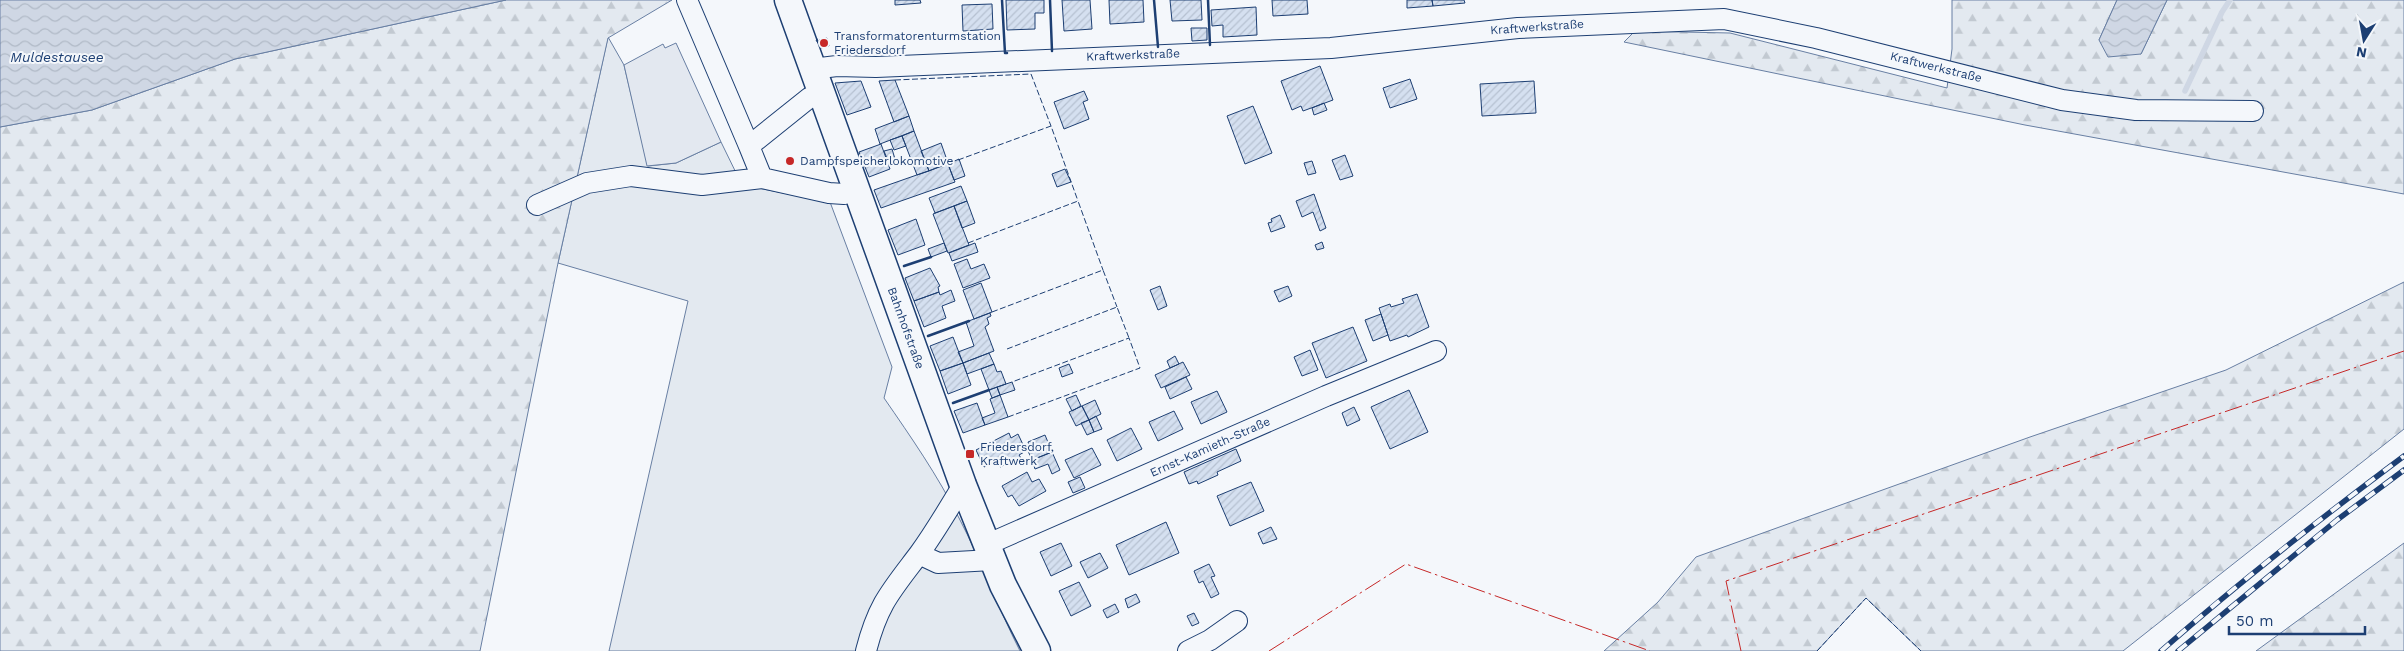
<svg xmlns="http://www.w3.org/2000/svg" width="2404" height="651" viewBox="0 0 2404 651" font-family="'Work Sans',sans-serif">
  <defs>
    <pattern id="forest-firs" width="22" height="20" patternUnits="userSpaceOnUse" patternTransform="scale(1.25)"><rect width="22" height="20" fill="#e3e9f0"/><path d="M5 1l3.5 6h-7zM16 11l3.5 6h-7z" fill="#c2c9d1"/></pattern>
    <pattern id="water-waves" width="16" height="10" patternUnits="userSpaceOnUse" patternTransform="scale(1.25)"><rect width="16" height="10" fill="#cfd7e4"/><path d="M0 5q4-4 8 0t8 0" fill="none" stroke="#b1bac7"/></pattern>
    <pattern id="building-hatch" width="6" height="6" patternUnits="userSpaceOnUse" patternTransform="scale(1.25)"><rect width="6" height="6" fill="#d5e0f0"/><path d="M-1 1l2-2M0 6l6-6M5 7l2-2" fill="none" stroke="#b6c1d1"/></pattern>
  </defs>
  <rect width="100%" height="100%" fill="#f4f7fb"/>
  <path fill="#e3e9f0" stroke="#687fa3" d="M608,37L624,65L648,166L676,163L721,142L742,185L830,202L892,367L884,398C911,437 938,476 959,518C982,562 998,608 1020,651H609L688,301L558,263Z"/>
  <path fill="url(#forest-firs)" stroke="#687fa3" d="M506,0H672L608,38L558,263L480,651H0V127L92,110L235,59Z
    M1952,0H2117L2099,40L2141,54L2167,0H2404V194L2025,125L1624,42L1635,31L1730,33L1947,88L1952,49Z
    M2404,282V429L2123,651H1921L1866,598L1817,651H1604L1658,602L1696,557L2030,437L2226,370Z
    M2404,543V651H2256Z"/>
  <path fill="#e3e8f0" stroke="#687fa3" d="M676,43L721,142L676,163L647,166L624,65L663,44L665,48Z"/>
  <path fill="url(#water-waves)" stroke="#687fa3" d="M0,0H506L235,59L92,110L0,127Z
    M2117,0H2167L2141,54L2108,57L2099,40Z"/>
  <g fill="none" stroke-linecap="round" stroke-linejoin="round">
    <path stroke="#cfd7e4" stroke-width="5.5" d="M2185,91L2222,12L2230,0"/>
  </g>
  <path fill="url(#building-hatch)" stroke="#1d3f73" d="M895,0H920L921,3L895,5Z
    M1006,0H1044V13H1035V29L1007,30Z
    M1062,0H1090L1092,29L1064,31Z
    M1109,0H1143L1144,22L1110,24Z
    M1170,0H1201L1202,20L1172,21Z
    M1272,0H1307L1308,14L1273,16Z
    M1407,0H1432L1433,6L1407,8Z
    M1432,0H1464L1465,3L1433,6Z
    M992,4L993,29L963,31L962,5Z
    M1256,7L1257,35L1223,37V25L1212,26L1211,10Z
    M1191,28H1207V40L1192,41Z
    M827,38L829,46L821,48L819,40Z
    M1320,66L1333,100L1303,111L1301,106L1292,110L1281,81Z
    M1410,79L1417,99L1390,108L1383,88Z
    M895,80L909,116L894,122L879,81Z
    M861,81L871,107L847,115L835,83Z
    M1534,81L1536,113L1482,116L1480,84Z
    M1084,91L1088,100L1083,102L1089,119L1064,129L1054,102Z
    M1324,103L1327,110L1314,115L1312,108Z
    M1253,106L1272,153L1245,164L1227,116Z
    M909,116L914,131L880,144L875,129Z
    M914,131L929,171L917,175L902,136Z
    M902,136L906,146L894,150L890,140Z
    M941,143L948,163L929,171L921,151Z
    M881,144L890,169L869,177L859,152Z
    M892,149L895,159L888,161L884,151Z
    M1345,155L1353,176L1340,180L1332,160Z
    M959,159L965,176L954,180L948,164Z
    M1312,161L1316,173L1308,175L1304,163Z
    M948,164L955,182L881,208L874,190Z
    M1065,169L1071,182L1057,187L1052,174Z
    M961,186L967,201L935,213L929,198Z
    M1314,194L1326,228L1320,231L1313,212L1302,217L1296,201Z
    M967,201L975,223L962,228L954,206Z
    M954,206L969,245L948,253L933,214Z
    M1280,215L1285,227L1271,232L1268,223L1272,222L1271,219Z
    M916,219L925,245L898,255L888,230Z
    M1322,242L1324,248L1317,250L1315,245Z
    M944,243L947,251L931,257L928,249Z
    M975,243L978,252L952,261L949,253Z
    M967,259L971,269L984,264L990,278L963,288L954,264Z
    M930,268L940,286L938,287L939,292L914,301L905,278Z
    M981,283L992,312L974,319L963,290Z
    M1160,286L1167,306L1158,310L1150,290Z
    M1288,286L1292,296L1279,302L1274,291Z
    M951,290L955,301L942,306L946,318L924,327L914,301L939,292L940,295Z
    M1417,294L1429,327L1408,337L1407,335L1390,341L1379,308L1390,304L1391,307L1404,303L1402,299Z
    M990,313L991,316L987,318L989,324L985,327L994,351L963,363L958,352L974,346L966,322Z
    M1381,314L1388,335L1373,341L1365,320Z
    M1353,327L1367,361L1326,378L1312,343Z
    M953,337L963,363L940,371L930,346Z
    M1310,350L1318,370L1302,376L1294,357Z
    M989,353L994,364L967,374L963,363Z
    M1175,356L1179,364L1170,368L1167,361Z
    M1183,362L1190,375L1161,388L1155,375Z
    M963,363L971,385L948,394L940,371Z
    M994,364L997,372L1001,371L1006,384L989,390L981,369Z
    M1069,364L1073,373L1062,377L1059,368Z
    M1186,377L1192,389L1170,399L1165,387Z
    M1012,382L1015,390L1000,395L997,387Z
    M997,387L1000,395L992,398L989,390Z
    M1409,390L1428,432L1390,449L1371,407Z
    M1217,391L1227,412L1201,424L1191,402Z
    M1000,395L1008,417L985,425L982,418L995,413L990,399Z
    M1076,395L1081,406L1072,411L1066,399Z
    M1095,400L1101,414L1089,420L1082,406Z
    M977,403L985,425L963,433L954,411Z
    M1082,406L1089,420L1076,426L1069,412Z
    M1354,407L1360,420L1347,426L1342,413Z
    M1174,411L1183,429L1158,441L1149,422Z
    M1096,416L1102,429L1094,432L1089,420Z
    M1089,420L1094,432L1087,435L1081,423Z
    M1131,428L1142,449L1117,461L1107,440Z
    M1009,433L1011,438L1018,434L1026,451L1019,455L1021,458L1000,467L997,461L984,467L976,450Z
    M1045,435L1052,452L1032,460L1028,451L1031,450L1028,442Z
    M1092,448L1101,465L1074,478L1065,460Z
    M1236,449L1241,461L1217,472L1218,475L1198,484L1197,481L1189,484L1184,472Z
    M1052,452L1060,470L1052,474L1048,464L1035,469L1032,460Z
    M1027,472L1032,482L1039,479L1046,491L1019,506L1012,495L1008,497L1002,486Z
    M1080,477L1085,488L1073,493L1068,482Z
    M1251,482L1264,511L1230,526L1217,496Z
    M1166,522L1179,553L1129,575L1116,545Z
    M1271,527L1277,539L1263,544L1258,533Z
    M1061,543L1072,566L1051,576L1040,552Z
    M1100,553L1108,568L1088,578L1080,562Z
    M1209,564L1215,576L1211,577L1219,594L1211,598L1203,581L1199,583L1194,571Z
    M1079,582L1091,606L1071,616L1059,591Z
    M1136,594L1140,602L1128,608L1125,599Z
    M1115,604L1119,612L1107,618L1103,610Z
    M1194,613L1199,623L1192,626L1187,616Z"/>
  <g fill="none" stroke-linecap="round" stroke-linejoin="round">
    <defs>
      <path id="minor" d="M687,0L749,146
        M812,69L837,66L876,67L1331,48L1518,28L1724,19L1816,38L2062,100L2136,110L2253,111
        M762,178L749,146L809,98L821,94
        M537,205L587,183L631,176L702,185L762,178L829,193L844,194L855,190
        M986,545L1326,396L1436,351
        M919,554L938,563L992,560
        M866,651C878,604 891,591 919,554C935,532 949,508 963,485
        M1188,651L1210,640L1237,621"/>
      <path id="major" d="M788,0L963,485L1003,585L1037,651"/>
    </defs>
    <use href="#minor" stroke="#1d3f73" stroke-width="22"/>
    <use href="#major" stroke="#1d3f73" stroke-width="29"/>
    <use href="#minor" stroke="#f4f7fb" stroke-width="20"/>
    <use href="#major" stroke="#f4f7fb" stroke-width="26"/>
    <defs>
      <path id="rail" d="M2161,651C2239,582 2321,518 2404,456
        M2178,651L2337,520L2404,470"/>
    </defs>
    <use href="#rail" stroke="#1d3f73" stroke-width="5.5"/>
    <use href="#rail" stroke="#f4f7fb" stroke-width="4" stroke-dasharray="11" stroke-linecap="butt"/>
    <path stroke="#1d3f73" stroke-width="1" stroke-dasharray="6 2.5" stroke-linecap="butt" d="M818,39L816,40L819,45
      M895,80L1031,74L1051,126
      M958,160L1051,126L1078,201
      M968,243L1078,201L1103,270
      M992,312L1103,270L1117,307
      M1007,349L1117,307L1129,338
      M1008,417L1140,368L1129,338L1012,382
      M1817,651L1866,598L1921,651"/>
    <path stroke="#1d3f73" stroke-width="2.5" d="M1002,0L1005,53H1007
      M1050,0L1052,51
      M1154,0L1158,47
      M1208,0L1210,45
      M904,266L931,257
      M928,336L969,321
      M953,403L989,390"/>
    <path stroke="#c62828" stroke-width="1" stroke-dasharray="18 4 2.5 4" stroke-linecap="butt" d="M1269,651L1406,564L1650,651
      M1741,651L1726,581L2404,351"/>
  </g>
  <g fill="#c62828" stroke="#f4f7fb" stroke-width="2">
    <circle cx="824" cy="43" r="5"/>
    <circle cx="790" cy="161" r="5"/>
    <rect x="965" y="449" width="10" height="10" rx="2.5"/>
  </g>
  <g text-anchor="middle" dominant-baseline="central" stroke-width="4" stroke-linejoin="round" paint-order="stroke">
    <g font-size="12" fill="#1d3f73" stroke="#f4f7fb">
      <text transform="translate(1537 27) rotate(-4)">Kraftwerkstraße</text>
      <text transform="translate(1133 55) rotate(-2)">Kraftwerkstraße</text>
      <text transform="translate(1936 67) rotate(14)">Kraftwerkstraße</text>
      <text transform="translate(906 328) rotate(70)">Bahnhofstraße</text>
      <text transform="translate(1210 447) rotate(-24)">Ernst-Kamieth-Straße</text>
    </g>
    <g font-size="12" fill="#1d3f73" stroke="#f4f7fb" text-anchor="start">
      <text x="834" y="36">Transformatorenturmstation<tspan x="834" dy="14">Friedersdorf</tspan></text>
      <text x="800" y="161">Dampfspeicherlokomotive</text>
      <text x="980" y="447">Friedersdorf,<tspan x="980" dy="14">Kraftwerk</tspan></text>
    </g>
    <g font-size="14" font-style="italic" fill="#1d3f73" stroke="#f4f7fb">
      <text x="57" y="57">Muldestausee</text>
    </g>
  </g>
  <g transform="translate(2364 40) rotate(191)" stroke="#f4f7fb" stroke-width="4" paint-order="stroke">
  <path d="M0-4L9 19L0 12L-9 19Z" fill="#1d3f73"/>
  <text y="-8" font-size="14" font-weight="bold" text-anchor="middle" fill="#1d3f73">N</text>
  </g>
  <path d="M2229 626v8h136v-8" fill="none" stroke="#1d3f73" stroke-width="2.5"/>
  <text x="2236" y="626" font-size="15" fill="#1d3f73" stroke="#f4f7fb" stroke-width="4" paint-order="stroke">50 m</text>
</svg>
